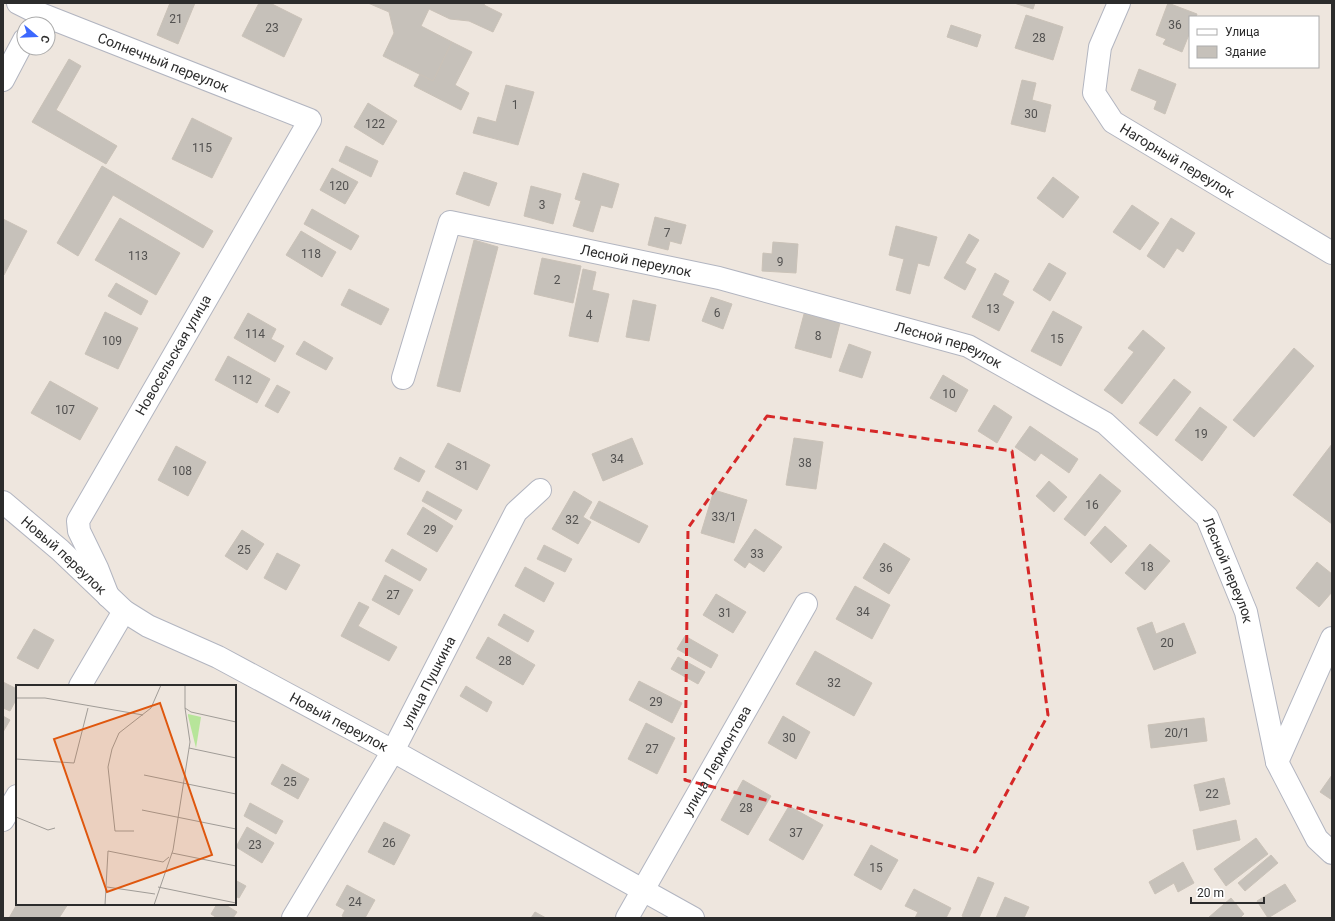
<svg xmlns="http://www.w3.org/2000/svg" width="1335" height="921" viewBox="0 0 1335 921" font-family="Roboto,sans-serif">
  <rect width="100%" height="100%" fill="#eee6de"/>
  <path fill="#c6c1ba" stroke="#cac2b8" d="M170,3H195L178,44L157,35Z
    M259,3H270L302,19L284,57L242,36Z
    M368,3H485L484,5L502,14L493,32L469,21L450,19L429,9L421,26L452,42L433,81L383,56L394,33L389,12Z
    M1014,3H1035L1033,9Z
    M1168,3L1197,14L1196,17H1190V32L1182,52L1163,44L1166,39L1156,35Z
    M1026,15L1063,27L1053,60L1015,48Z
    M951,25L981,35L977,47L947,37Z
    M452,42L472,52L455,85L469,93L461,110L414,86L420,74L433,81Z
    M69,59L81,66L56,110L117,146L106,164L32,122Z
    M1139,69L1176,84L1165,114L1154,109L1157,101L1131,90Z
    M1022,80L1036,83L1032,100L1051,105L1045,132L1011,124Z
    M506,85L534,92L518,145L473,133L478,117L496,122Z
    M368,103L397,121L383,145L354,127Z
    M192,118L232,138L212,178L172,159Z
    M346,146L378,161L371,177L339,161Z
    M102,166L213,231L203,248L113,195L78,256L57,243Z
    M332,168L358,182L345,204L320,190Z
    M464,172L497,183L489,206L456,194Z
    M583,173L619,184L612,208L601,205L593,232L573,226L581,201L575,199Z
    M1053,177L1079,197L1063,218L1037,198Z
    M531,186L561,194L553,224L524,216Z
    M1132,205L1159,223L1140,250L1113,232Z
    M312,209L359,236L351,250L304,224Z
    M655,217L686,225L681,244L670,241L668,250L648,245Z
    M120,218L180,253L156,295L95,260Z
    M1171,218L1195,233L1183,252L1177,248L1164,268L1147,256Z
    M3,219L27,231L4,275L3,274Z
    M896,226L937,237L929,266L918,263L910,294L896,290L904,259L889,255Z
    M301,231L336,252L322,277L286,255Z
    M969,234L979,240L965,263L976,269L965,290L944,278Z
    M474,240L498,247L460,392L437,386Z
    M773,242L798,244L796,273L762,271L763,253L772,254Z
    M542,258L581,266L573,303L534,294Z
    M1049,263L1066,273L1050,301L1033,290Z
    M583,269L596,272L592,290L609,294L598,342L569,336Z
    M995,273L1009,281L1002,295L1014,302L999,331L972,317Z
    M116,283L148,301L141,315L108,296Z
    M349,289L389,309L381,325L341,305Z
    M711,297L732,304L723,329L702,321Z
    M633,300L656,305L649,341L626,337Z
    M1053,311L1082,327L1061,366L1031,351Z
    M105,312L138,328L118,369L85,354Z
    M248,313L276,329L271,339L284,346L275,362L234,338Z
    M804,314L840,323L831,358L795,348Z
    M1143,330L1165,348L1122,404L1104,390L1134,352L1128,348Z
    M304,341L333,358L326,370L296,354Z
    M849,344L871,352L862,378L839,371Z
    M1294,348L1314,366L1254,437L1233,420Z
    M228,356L270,379L257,403L215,380Z
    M943,375L968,390L956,412L930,398Z
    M1174,379L1191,392L1157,436L1139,423Z
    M50,381L98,408L80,440L31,413Z
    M277,385L290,392L278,413L265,406Z
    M994,405L1012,417L997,443L978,431Z
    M1200,407L1227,427L1202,461L1175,440Z
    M1030,426L1078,459L1069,473L1041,453L1035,461L1015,447Z
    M632,438L643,464L603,481L592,454Z
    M794,438L823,442L816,489L786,485Z
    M448,443L490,465L477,490L435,467Z
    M1332,444V524L1293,495Z
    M176,446L206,462L188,496L158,480Z
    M400,457L425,471L419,482L394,469Z
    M1100,474L1121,491L1085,536L1064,519Z
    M1049,481L1067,497L1054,512L1036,496Z
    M714,490L747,500L734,543L701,533Z
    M427,491L462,510L456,520L422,501Z
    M574,491L592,502L583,517L591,522L578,544L552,529Z
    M599,501L648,526L639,543L590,518Z
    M423,507L453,526L437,552L407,534Z
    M1105,526L1127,546L1111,563L1090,543Z
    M755,529L782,547L764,572L749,562L745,568L734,560Z
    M242,530L264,544L247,570L225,556Z
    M884,543L910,559L889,594L863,578Z
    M1150,544L1170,561L1145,590L1125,573Z
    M544,545L572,559L565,572L537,559Z
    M392,549L427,569L420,581L385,561Z
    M277,553L300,565L286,590L264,578Z
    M1317,562L1332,574V592L1319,607L1296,588Z
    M525,567L554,583L544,602L515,586Z
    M385,575L413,590L399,615L372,600Z
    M855,586L890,605L872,639L836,619Z
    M716,594L746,612L733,633L703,615Z
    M359,602L369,607L358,626L397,647L389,661L341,636Z
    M504,614L534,631L528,642L498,625Z
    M1152,622L1156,634L1184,623L1196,653L1154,670L1137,628Z
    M34,629L54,640L38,669L17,658Z
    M685,636L718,655L711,668L677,649Z
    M488,637L535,665L523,685L476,658Z
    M815,651L872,683L854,716L796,684Z
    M678,657L705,672L698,684L671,669Z
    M639,681L682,703L672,723L629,700Z
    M3,682L17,689V698L10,711L3,708Z
    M466,686L492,702L487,712L460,696Z
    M3,716L10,720L3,732Z
    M783,716L810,732L796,759L768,743Z
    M1204,718L1207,741L1151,748L1148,725Z
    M646,723L675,738L657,774L628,759Z
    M282,764L309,779L298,799L271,784Z
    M1332,775V800L1320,792Z
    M1224,778L1230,804L1200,811L1194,785Z
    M743,780L771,796L748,835L721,820Z
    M250,803L283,821L276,834L244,816Z
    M789,806L823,825L803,860L769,840Z
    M1236,820L1240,840L1197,850L1193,830Z
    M384,822L410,835L394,865L368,852Z
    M247,827L274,843L262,863L236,847Z
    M1256,838L1268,854L1226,886L1214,869Z
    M871,845L898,860L881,890L854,875Z
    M1271,855L1278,863L1245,891L1238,883Z
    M1183,862L1194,883L1178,892L1174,883L1155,894L1149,882Z
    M978,877L994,883L979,918H966L962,916Z
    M235,880L246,886L239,898L235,896Z
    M1285,884L1296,901L1268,918L1257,901Z
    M347,885L375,900L365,918H346L342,916L345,910L336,905Z
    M914,889L951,908L946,918H915L918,912L905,906Z
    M1005,897L1029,907L1024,918H996Z
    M1231,898L1244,914L1240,918H1208Z
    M17,904H68L59,918H9Z
    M217,904H224L237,912L233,918H217L211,914Z
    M535,912L546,918H531Z"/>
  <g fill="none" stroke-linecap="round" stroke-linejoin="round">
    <defs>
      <g id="minor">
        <path id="s1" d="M18,3L38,13L310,120L78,521L79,531L97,568L108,596"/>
        <path id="s2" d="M1119,3L1100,47L1094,93L1113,122L1332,253"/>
        <path d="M3,80L24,40"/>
        <path id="s3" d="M403,378L450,222L719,278L968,346L1105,423L1207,517L1246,612L1277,762L1317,839L1332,853"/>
        <path id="s4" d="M3,502L60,550L124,611L148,626L218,657L393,751L693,918"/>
        <path d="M80,686L124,611"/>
        <path d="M1277,762L1332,638"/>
        <path d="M3,820L17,796"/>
        <path id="s5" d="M293,918L393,751L516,512L540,490"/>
        <path id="s6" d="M627,918L806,604"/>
      </g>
    </defs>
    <use href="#minor" stroke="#b2b5c0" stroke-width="24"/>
    <use href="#minor" stroke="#fff" stroke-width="22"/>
  </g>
  <path fill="none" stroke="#d62828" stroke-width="3" stroke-dasharray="8 5" stroke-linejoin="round" d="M767,416L1012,451L1048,715L975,852L685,780L688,528Z"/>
  <g text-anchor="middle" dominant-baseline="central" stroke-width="3.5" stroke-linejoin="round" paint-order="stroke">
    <g font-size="12" fill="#525150">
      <text x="176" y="19">21</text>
      <text x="1175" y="25">36</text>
      <text x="272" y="28">23</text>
      <text x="1039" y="38">28</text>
      <text x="515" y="105">1</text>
      <text x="1031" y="114">30</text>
      <text x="375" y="124">122</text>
      <text x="202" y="148">115</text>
      <text x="339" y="186">120</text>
      <text x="542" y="205">3</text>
      <text x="667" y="233">7</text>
      <text x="311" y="254">118</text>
      <text x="138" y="256">113</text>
      <text x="780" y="262">9</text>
      <text x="557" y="280">2</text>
      <text x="993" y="309">13</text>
      <text x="717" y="313">6</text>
      <text x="589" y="315">4</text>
      <text x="255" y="334">114</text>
      <text x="818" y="336">8</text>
      <text x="1057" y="339">15</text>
      <text x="112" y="341">109</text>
      <text x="242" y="380">112</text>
      <text x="949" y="394">10</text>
      <text x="65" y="410">107</text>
      <text x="1201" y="434">19</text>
      <text x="617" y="459">34</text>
      <text x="805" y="463">38</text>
      <text x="462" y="466">31</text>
      <text x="182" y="471">108</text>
      <text x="1092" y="505">16</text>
      <text x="724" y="517">33/1</text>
      <text x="572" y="520">32</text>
      <text x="430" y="530">29</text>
      <text x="244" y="550">25</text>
      <text x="757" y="554">33</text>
      <text x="1147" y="567">18</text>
      <text x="886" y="568">36</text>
      <text x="393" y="595">27</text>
      <text x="863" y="612">34</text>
      <text x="725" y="613">31</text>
      <text x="1167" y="643">20</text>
      <text x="505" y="661">28</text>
      <text x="834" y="683">32</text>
      <text x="656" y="702">29</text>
      <text x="1177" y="733">20/1</text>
      <text x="789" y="738">30</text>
      <text x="652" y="749">27</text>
      <text x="290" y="782">25</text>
      <text x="1212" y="794">22</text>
      <text x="746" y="808">28</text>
      <text x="796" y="833">37</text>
      <text x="389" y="843">26</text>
      <text x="255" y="845">23</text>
      <text x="876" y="868">15</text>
      <text x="355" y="902">24</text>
    </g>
    <g font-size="14" fill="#2c2c2c" stroke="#fff">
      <text stroke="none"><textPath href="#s1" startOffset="157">Солнечный переулок</textPath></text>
      <text stroke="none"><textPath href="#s2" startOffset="204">Нагорный переулок</textPath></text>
      <text stroke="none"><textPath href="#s3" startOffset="353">Лесной переулок</textPath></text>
      <text stroke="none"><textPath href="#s3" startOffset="677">Лесной переулок</textPath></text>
      <text transform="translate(173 355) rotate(-60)">Новосельская улица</text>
      <text stroke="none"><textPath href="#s4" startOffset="81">Новый переулок</textPath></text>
      <text stroke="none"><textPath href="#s3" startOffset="1049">Лесной переулок</textPath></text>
      <text stroke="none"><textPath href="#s5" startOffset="272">улица Пушкина</textPath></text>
      <text stroke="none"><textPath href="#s4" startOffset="405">Новый переулок</textPath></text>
      <text stroke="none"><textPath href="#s6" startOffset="181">улица Лермонтова</textPath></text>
    </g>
  </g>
  <g transform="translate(16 685)">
    <rect width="220" height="220" fill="#eee6de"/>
    <path d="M172,29L185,32L180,63L172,31Z" fill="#b7e59a"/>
    <path fill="none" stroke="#a09c97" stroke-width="1" d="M0,13H29L127,30M169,23L175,27L220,37M173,63L220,73M0,74L58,78L72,23M128,90L220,109M126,125L220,144M0,132L32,145L39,143M118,146H99L92,82L96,64L103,48L135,23L145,0M156,168L220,181M91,202L139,209M142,202L220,218M89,220L92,166L147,177L153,172M138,220L157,165L174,57L169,23V0"/>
    <path fill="#df570e" fill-opacity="0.15" stroke="#df570e" stroke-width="2" d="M144,18L196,170L91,207L38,54Z"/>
    <rect width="220" height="220" fill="none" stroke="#2c2c2c" stroke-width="2"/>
  </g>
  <rect width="1335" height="921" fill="none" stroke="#2c2c2c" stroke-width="8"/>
  <rect x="1189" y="16" width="130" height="52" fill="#ffffff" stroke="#ababab"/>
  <rect x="1197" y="29" width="20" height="6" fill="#ffffff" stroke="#ababab"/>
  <text x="1225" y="36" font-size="12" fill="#2c2c2c">Улица</text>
  <rect x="1197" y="46" width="20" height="12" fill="#c6c1ba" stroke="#ababab"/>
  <text x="1225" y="56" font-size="12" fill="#2c2c2c">Здание</text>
  <g transform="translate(36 36) rotate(109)"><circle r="19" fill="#ffffff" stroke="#ababab"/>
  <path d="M0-3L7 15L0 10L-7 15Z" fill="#3c68fe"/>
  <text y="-6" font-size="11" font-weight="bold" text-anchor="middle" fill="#2c2c2c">С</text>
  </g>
  <path d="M1191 897v6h73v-6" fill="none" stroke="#2c2c2c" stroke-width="2"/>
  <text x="1197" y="897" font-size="12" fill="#2c2c2c" stroke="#ffffff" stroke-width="3" paint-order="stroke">20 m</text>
</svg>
